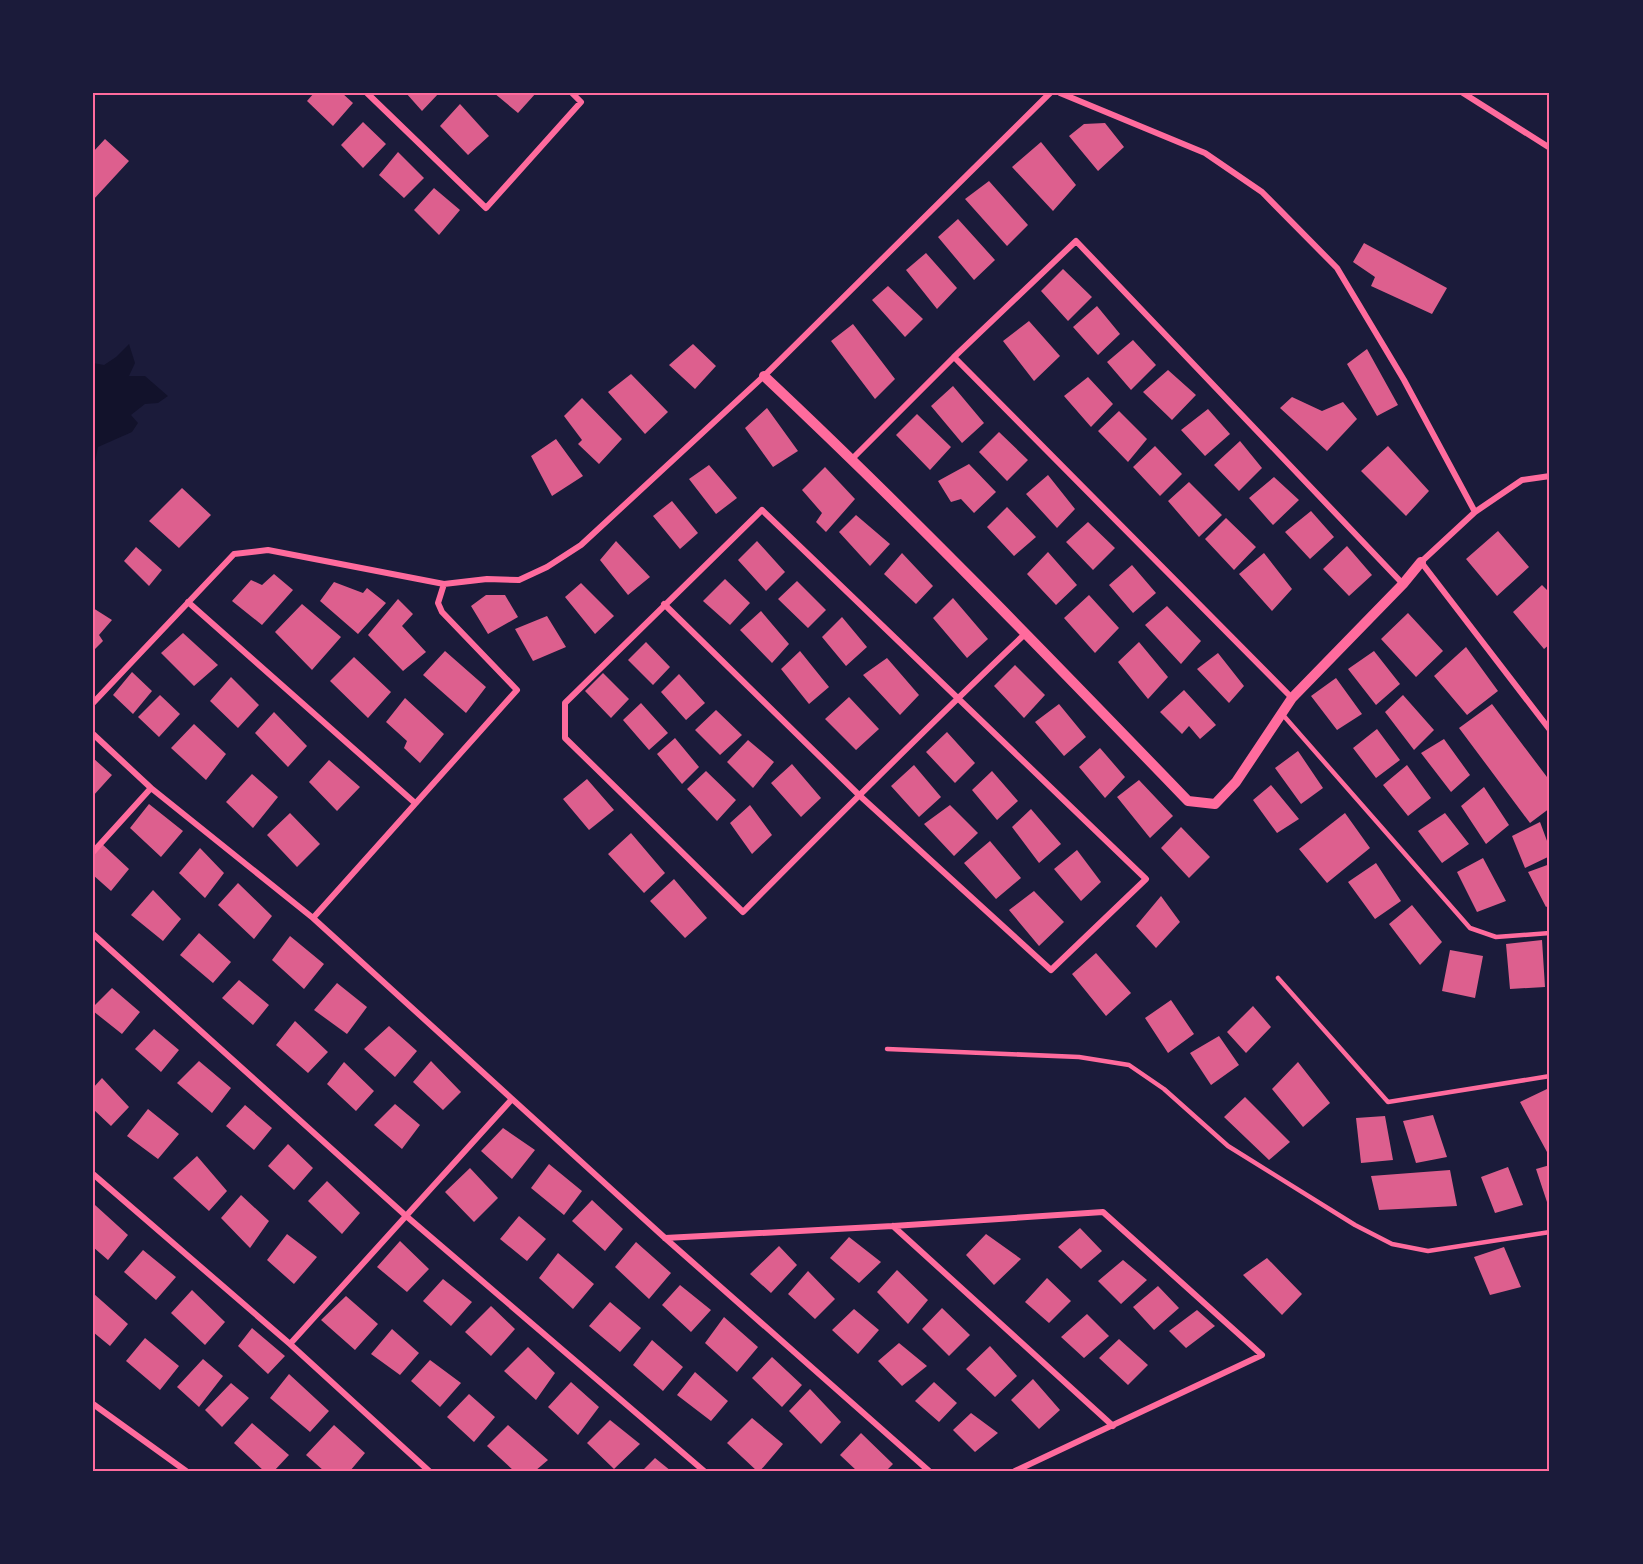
<svg xmlns="http://www.w3.org/2000/svg" width="1643" height="1564" viewBox="0 0 1643 1564" font-family="Lato,sans-serif">
  <rect width="100%" height="100%" fill="#1b1b3a"/>
  <path fill="#12122b" d="M129,344L135,363L129,376H145L168,396L158,403L145,404L131,415L138,423L132,432L98,447L95,462L93,463V363L104,365L116,357Z"/>
  <path fill="#dd5f8e" d="M314,93H342L353,103L333,126L307,101Z
    M406,93H439L422,111Z
    M494,93H536L518,113Z
    M460,104L489,136L468,155L440,126Z
    M363,122L386,144L363,168L341,145Z
    M1105,123L1124,147L1098,171L1069,136L1084,124Z
    M105,139L129,161L93,200V152Z
    M1041,142L1076,185L1053,211L1012,167Z
    M398,152L424,178L404,198L379,175Z
    M989,181L1028,225L1007,246L965,199Z
    M434,188L460,210L439,235L414,210Z
    M958,219L995,260L974,280L938,237Z
    M1364,243L1447,288L1432,314L1371,286L1375,277L1353,262Z
    M926,253L957,288L937,309L906,270Z
    M1063,269L1092,297L1068,321L1041,291Z
    M888,286L923,319L905,337L872,300Z
    M1097,306L1120,334L1098,355L1073,327Z
    M1029,321L1060,356L1034,381L1003,341Z
    M853,324L895,379L875,399L831,341Z
    M1133,340L1156,365L1131,390L1107,362Z
    M693,344L716,366L695,389L669,365Z
    M1367,349L1398,405L1377,416L1347,364Z
    M1168,370L1196,395L1172,420L1143,392Z
    M631,374L668,412L645,434L608,392Z
    M1088,377L1113,404L1091,427L1064,396Z
    M953,386L984,423L962,443L931,406Z
    M1292,397L1322,411L1343,402L1357,419L1327,451L1280,408Z
    M582,398L622,439L599,464L578,444L582,440L564,416Z
    M767,408L798,451L773,467L745,428Z
    M1208,409L1230,434L1205,456L1181,430Z
    M1119,411L1147,439L1128,462L1098,431Z
    M917,414L951,447L930,470L896,435Z
    M999,432L1028,460L1007,481L979,452Z
    M556,439L583,476L552,496L531,456Z
    M1240,441L1262,468L1239,491L1214,465Z
    M1155,446L1182,474L1160,496L1133,467Z
    M1388,446L1429,491L1406,516L1361,471Z
    M969,464L996,492L974,513L961,499L951,502L938,481Z
    M709,465L737,498L716,514L689,479Z
    M825,467L855,499L826,532L816,522L822,513L802,490Z
    M1048,475L1075,509L1057,528L1026,494Z
    M1274,477L1299,500L1273,525L1249,498Z
    M1189,482L1222,515L1199,537L1168,501Z
    M182,488L211,515L179,548L149,521Z
    M672,501L698,533L680,549L653,516Z
    M1007,507L1036,537L1014,556L987,527Z
    M1311,511L1334,537L1310,559L1285,532Z
    M856,515L890,544L870,566L839,532Z
    M1226,518L1256,547L1234,570L1205,539Z
    M1088,522L1115,548L1093,570L1066,542Z
    M1498,531L1529,567L1497,596L1466,559Z
    M616,541L650,577L628,595L600,560Z
    M757,541L785,572L766,591L738,560Z
    M1347,546L1372,575L1349,596L1323,569Z
    M136,547L162,570L149,586L124,561Z
    M1048,552L1077,585L1056,605L1027,574Z
    M902,553L933,586L916,604L884,574Z
    M1264,553L1292,589L1272,611L1239,574Z
    M1132,565L1156,593L1133,613L1109,585Z
    M274,574L293,590L262,625L232,601L251,580L262,585Z
    M725,579L750,603L730,625L703,601Z
    M797,581L826,610L808,628L778,599Z
    M334,582L363,593L367,588L386,603L358,634L320,601Z
    M581,583L614,616L595,634L565,597Z
    M1542,585L1550,593V644L1544,649L1513,612Z
    M486,595H505L518,617L488,634L471,606Z
    M1089,595L1119,628L1095,653L1064,618Z
    M953,598L988,639L967,658L933,618Z
    M398,599L413,614L402,626L426,652L403,671L368,635Z
    M302,604L341,637L312,670L275,632Z
    M1167,606L1201,641L1181,664L1145,625Z
    M93,608L112,620L99,635L103,641L93,651Z
    M761,611L789,644L772,663L740,630Z
    M1408,613L1443,651L1416,677L1381,639Z
    M547,616L566,647L533,661L515,629Z
    M842,617L867,647L846,666L822,637Z
    M183,633L218,665L194,686L161,653Z
    M646,642L670,667L653,685L628,660Z
    M1139,642L1168,677L1148,699L1118,662Z
    M1466,647L1498,691L1467,715L1434,676Z
    M445,651L486,687L466,713L423,675Z
    M800,651L829,687L809,704L781,669Z
    M1374,651L1400,684L1376,705L1348,669Z
    M1218,653L1244,686L1229,703L1197,669Z
    M354,657L391,692L368,718L330,681Z
    M887,658L919,695L900,715L863,675Z
    M1015,665L1045,695L1024,718L994,686Z
    M132,672L152,691L133,714L113,695Z
    M603,673L629,699L611,718L585,691Z
    M679,674L705,703L686,720L661,692Z
    M231,677L259,705L238,728L210,701Z
    M1336,678L1362,714L1337,730L1311,696Z
    M1184,690L1216,725L1200,739L1189,726L1182,734L1160,712Z
    M160,695L180,714L159,737L138,717Z
    M1403,695L1434,730L1414,750L1385,712Z
    M849,697L879,729L856,750L825,719Z
    M405,698L444,734L420,763L404,748L407,741L386,722Z
    M641,703L668,733L649,750L623,720Z
    M1059,704L1086,737L1064,756L1035,722Z
    M1492,704L1550,781V808L1530,823L1459,728Z
    M716,710L742,735L720,755L695,730Z
    M274,712L307,746L288,767L255,733Z
    M194,724L226,754L206,780L171,748Z
    M1377,729L1400,760L1376,778L1353,748Z
    M947,732L975,763L955,783L926,752Z
    M675,738L699,767L682,784L657,754Z
    M1444,739L1470,775L1451,792L1421,753Z
    M748,740L774,762L753,788L727,762Z
    M1100,748L1125,777L1105,798L1079,767Z
    M1298,751L1323,788L1301,804L1275,768Z
    M93,758L112,775L93,796Z
    M329,760L360,787L337,811L309,782Z
    M792,764L821,798L801,817L771,783Z
    M914,765L941,797L919,817L891,786Z
    M1407,765L1431,798L1408,816L1383,785Z
    M706,771L736,800L717,821L687,789Z
    M992,771L1018,801L997,820L972,790Z
    M252,774L278,797L253,828L226,802Z
    M587,779L614,810L589,830L563,799Z
    M1139,780L1173,816L1150,838L1117,797Z
    M1271,785L1299,819L1277,833L1253,800Z
    M1484,787L1509,825L1486,844L1461,806Z
    M149,804L183,831L161,857L130,828Z
    M750,805L772,835L752,854L730,823Z
    M950,805L978,833L954,856L924,824Z
    M1031,809L1061,844L1039,863L1012,827Z
    M290,813L320,844L297,867L267,835Z
    M1345,813L1370,848L1327,883L1299,849Z
    M1445,813L1469,844L1442,863L1418,831Z
    M1540,822L1550,849V856L1525,868L1512,836Z
    M1181,827L1210,857L1189,878L1161,848Z
    M631,833L665,873L644,893L608,854Z
    M990,841L1021,878L996,899L964,863Z
    M101,843L129,869L111,891L93,875V852Z
    M200,848L224,873L205,898L179,873Z
    M1077,850L1101,882L1081,901L1054,869Z
    M1483,858L1506,901L1477,912L1457,872Z
    M1376,863L1401,901L1375,919L1348,882Z
    M1550,864V905L1546,907L1528,872Z
    M674,879L707,918L685,938L650,901Z
    M238,883L272,916L254,939L218,905Z
    M153,890L181,919L163,941L131,915Z
    M1034,891L1064,922L1039,946L1009,910Z
    M1161,896L1180,922L1156,948L1136,926Z
    M1412,905L1442,942L1420,965L1389,924Z
    M199,933L231,962L213,983L180,955Z
    M290,936L324,964L304,989L272,960Z
    M1542,940L1545,987L1510,989L1506,944Z
    M1450,950L1483,956L1475,998L1442,991Z
    M1096,953L1131,993L1106,1016L1072,974Z
    M239,980L269,1005L253,1025L222,998Z
    M337,983L367,1007L347,1034L314,1010Z
    M112,988L140,1012L122,1034L93,1011V1007Z
    M1171,1000L1194,1034L1168,1053L1145,1018Z
    M1253,1006L1271,1027L1246,1053L1227,1032Z
    M295,1021L328,1052L308,1073L276,1045Z
    M389,1026L417,1051L395,1077L364,1049Z
    M154,1029L179,1050L161,1072L135,1049Z
    M1219,1036L1239,1065L1211,1085L1190,1053Z
    M199,1061L231,1088L212,1113L177,1083Z
    M431,1061L461,1092L443,1110L413,1082Z
    M344,1062L374,1091L356,1111L327,1084Z
    M1298,1062L1330,1103L1303,1127L1272,1089Z
    M102,1078L129,1107L111,1126L93,1109V1088Z
    M1547,1089L1550,1095V1151L1547,1152L1520,1102Z
    M1245,1097L1290,1142L1269,1160L1224,1117Z
    M395,1104L420,1125L402,1149L374,1125Z
    M245,1105L272,1128L254,1150L226,1126Z
    M148,1109L179,1134L158,1159L127,1136Z
    M1433,1115L1447,1157L1416,1163L1403,1121Z
    M1385,1116L1393,1160L1361,1163L1356,1118Z
    M503,1128L535,1150L512,1179L481,1151Z
    M288,1144L313,1168L294,1190L268,1166Z
    M197,1156L227,1191L209,1211L173,1178Z
    M549,1164L582,1191L564,1215L531,1188Z
    M1550,1165V1211L1536,1169Z
    M1508,1167L1523,1205L1495,1213L1481,1177Z
    M470,1168L498,1198L474,1222L445,1192Z
    M1450,1170L1457,1206L1379,1210L1371,1176Z
    M327,1181L360,1213L342,1234L308,1201Z
    M241,1195L269,1221L250,1248L221,1218Z
    M592,1200L623,1229L605,1251L572,1221Z
    M95,1205L128,1235L108,1260L93,1247V1207Z
    M519,1216L546,1239L527,1261L500,1239Z
    M1080,1228L1102,1251L1081,1269L1058,1247Z
    M287,1234L317,1257L294,1284L267,1260Z
    M986,1234L1021,1259L994,1285L966,1255Z
    M849,1237L881,1262L859,1283L830,1258Z
    M400,1241L429,1269L407,1292L377,1267Z
    M636,1242L671,1273L649,1299L615,1267Z
    M779,1246L797,1265L771,1293L750,1274Z
    M1504,1247L1521,1287L1490,1295L1474,1257Z
    M143,1250L176,1277L156,1300L124,1272Z
    M558,1253L594,1284L573,1309L539,1278Z
    M1267,1258L1302,1294L1282,1315L1243,1275Z
    M1123,1260L1147,1280L1121,1304L1098,1281Z
    M897,1270L928,1300L908,1324L877,1292Z
    M808,1271L835,1299L815,1319L788,1294Z
    M1047,1278L1071,1301L1049,1323L1025,1302Z
    M443,1279L472,1302L451,1326L423,1301Z
    M680,1285L711,1310L691,1332L662,1305Z
    M1158,1286L1179,1308L1154,1330L1133,1307Z
    M192,1290L225,1322L205,1345L171,1313Z
    M94,1294L128,1324L110,1346L93,1332Z
    M346,1296L378,1324L355,1350L321,1320Z
    M610,1302L641,1328L620,1352L589,1326Z
    M491,1306L515,1329L491,1356L465,1332Z
    M942,1308L970,1335L949,1356L922,1329Z
    M854,1309L879,1330L858,1354L832,1330Z
    M1197,1310L1215,1326L1186,1348L1169,1331Z
    M1087,1314L1109,1336L1084,1358L1061,1337Z
    M724,1317L758,1347L737,1372L705,1343Z
    M252,1328L285,1356L268,1374L238,1346Z
    M392,1329L419,1353L400,1375L371,1354Z
    M145,1338L179,1366L160,1390L126,1361Z
    M1119,1339L1148,1365L1128,1385L1099,1358Z
    M652,1340L683,1367L663,1391L633,1365Z
    M899,1343L927,1366L902,1386L878,1361Z
    M990,1346L1017,1376L995,1397L966,1369Z
    M528,1347L555,1373L536,1400L504,1371Z
    M772,1357L802,1385L782,1407L752,1378Z
    M203,1359L223,1376L199,1407L177,1387Z
    M430,1360L461,1383L440,1407L411,1381Z
    M695,1372L728,1401L711,1421L677,1395Z
    M289,1374L329,1411L310,1432L270,1398Z
    M1033,1379L1060,1410L1039,1429L1011,1400Z
    M571,1382L599,1407L578,1435L548,1407Z
    M934,1382L957,1403L939,1422L915,1401Z
    M231,1383L249,1398L222,1427L205,1410Z
    M810,1389L841,1422L821,1444L789,1411Z
    M469,1394L495,1417L474,1442L447,1417Z
    M971,1413L998,1433L975,1452L953,1430Z
    M752,1418L783,1444L760,1471H757L727,1443Z
    M610,1420L640,1444L614,1469L587,1443Z
    M252,1423L289,1455L274,1471H264L234,1443Z
    M334,1425L365,1453L350,1471H324L306,1455Z
    M508,1425L548,1460L535,1471H514L487,1446Z
    M861,1433L893,1464L886,1471H857L840,1455Z
    M655,1458L671,1471H642Z"/>
  <g fill="none" stroke-linecap="round" stroke-linejoin="round">
    <path stroke="#ff6b9d" stroke-width="4.5" d="M1283,715L1470,928L1496,937L1550,933
      M1278,978L1388,1102L1550,1076
      M887,1049L1079,1057L1129,1065L1164,1089L1228,1146L1355,1225L1392,1244L1428,1251L1550,1232"/>
    <path stroke="#ff6b9d" stroke-width="6" d="M367,93L486,208L581,102L572,93
      M1060,93L1205,153L1262,192L1337,268L1404,380L1475,512
      M1463,93L1550,148
      M954,357L1292,698
      M852,459L954,357L1076,241L1403,584
      M1550,476L1522,480L1475,512L1421,562L1550,730
      M188,602L415,803
      M664,604L859,795L1051,970L1146,879L762,510L565,703V738L743,912C836,818 930,724 1026,633
      M93,703L234,554L268,550L444,584L487,579L519,580L547,567L581,545L764,376L1050,93
      M93,734L151,788L313,918L665,1238L929,1471
      M93,852L151,788
      M313,918L517,690L442,612L438,603L444,584
      M93,934L405,1215L704,1471
      M93,1174L290,1344L429,1471
      M893,1226L1113,1426
      M665,1238L893,1226L1103,1212L1262,1355L1015,1471
      M290,1344L512,1099
      M93,1404L186,1471"/>
    <path stroke="#ff6b9d" stroke-width="10" d="M764,376C910,513 1049,657 1188,801L1215,804L1236,782L1292,698L1403,584L1421,562"/>
  </g>
  <rect width="1643" height="1564" fill="none" stroke="#1b1b3a" stroke-width="189"/>
  <rect x="94" y="94" width="1454" height="1376" fill="none" stroke="#ff6b9d" stroke-width="2"/>
</svg>
